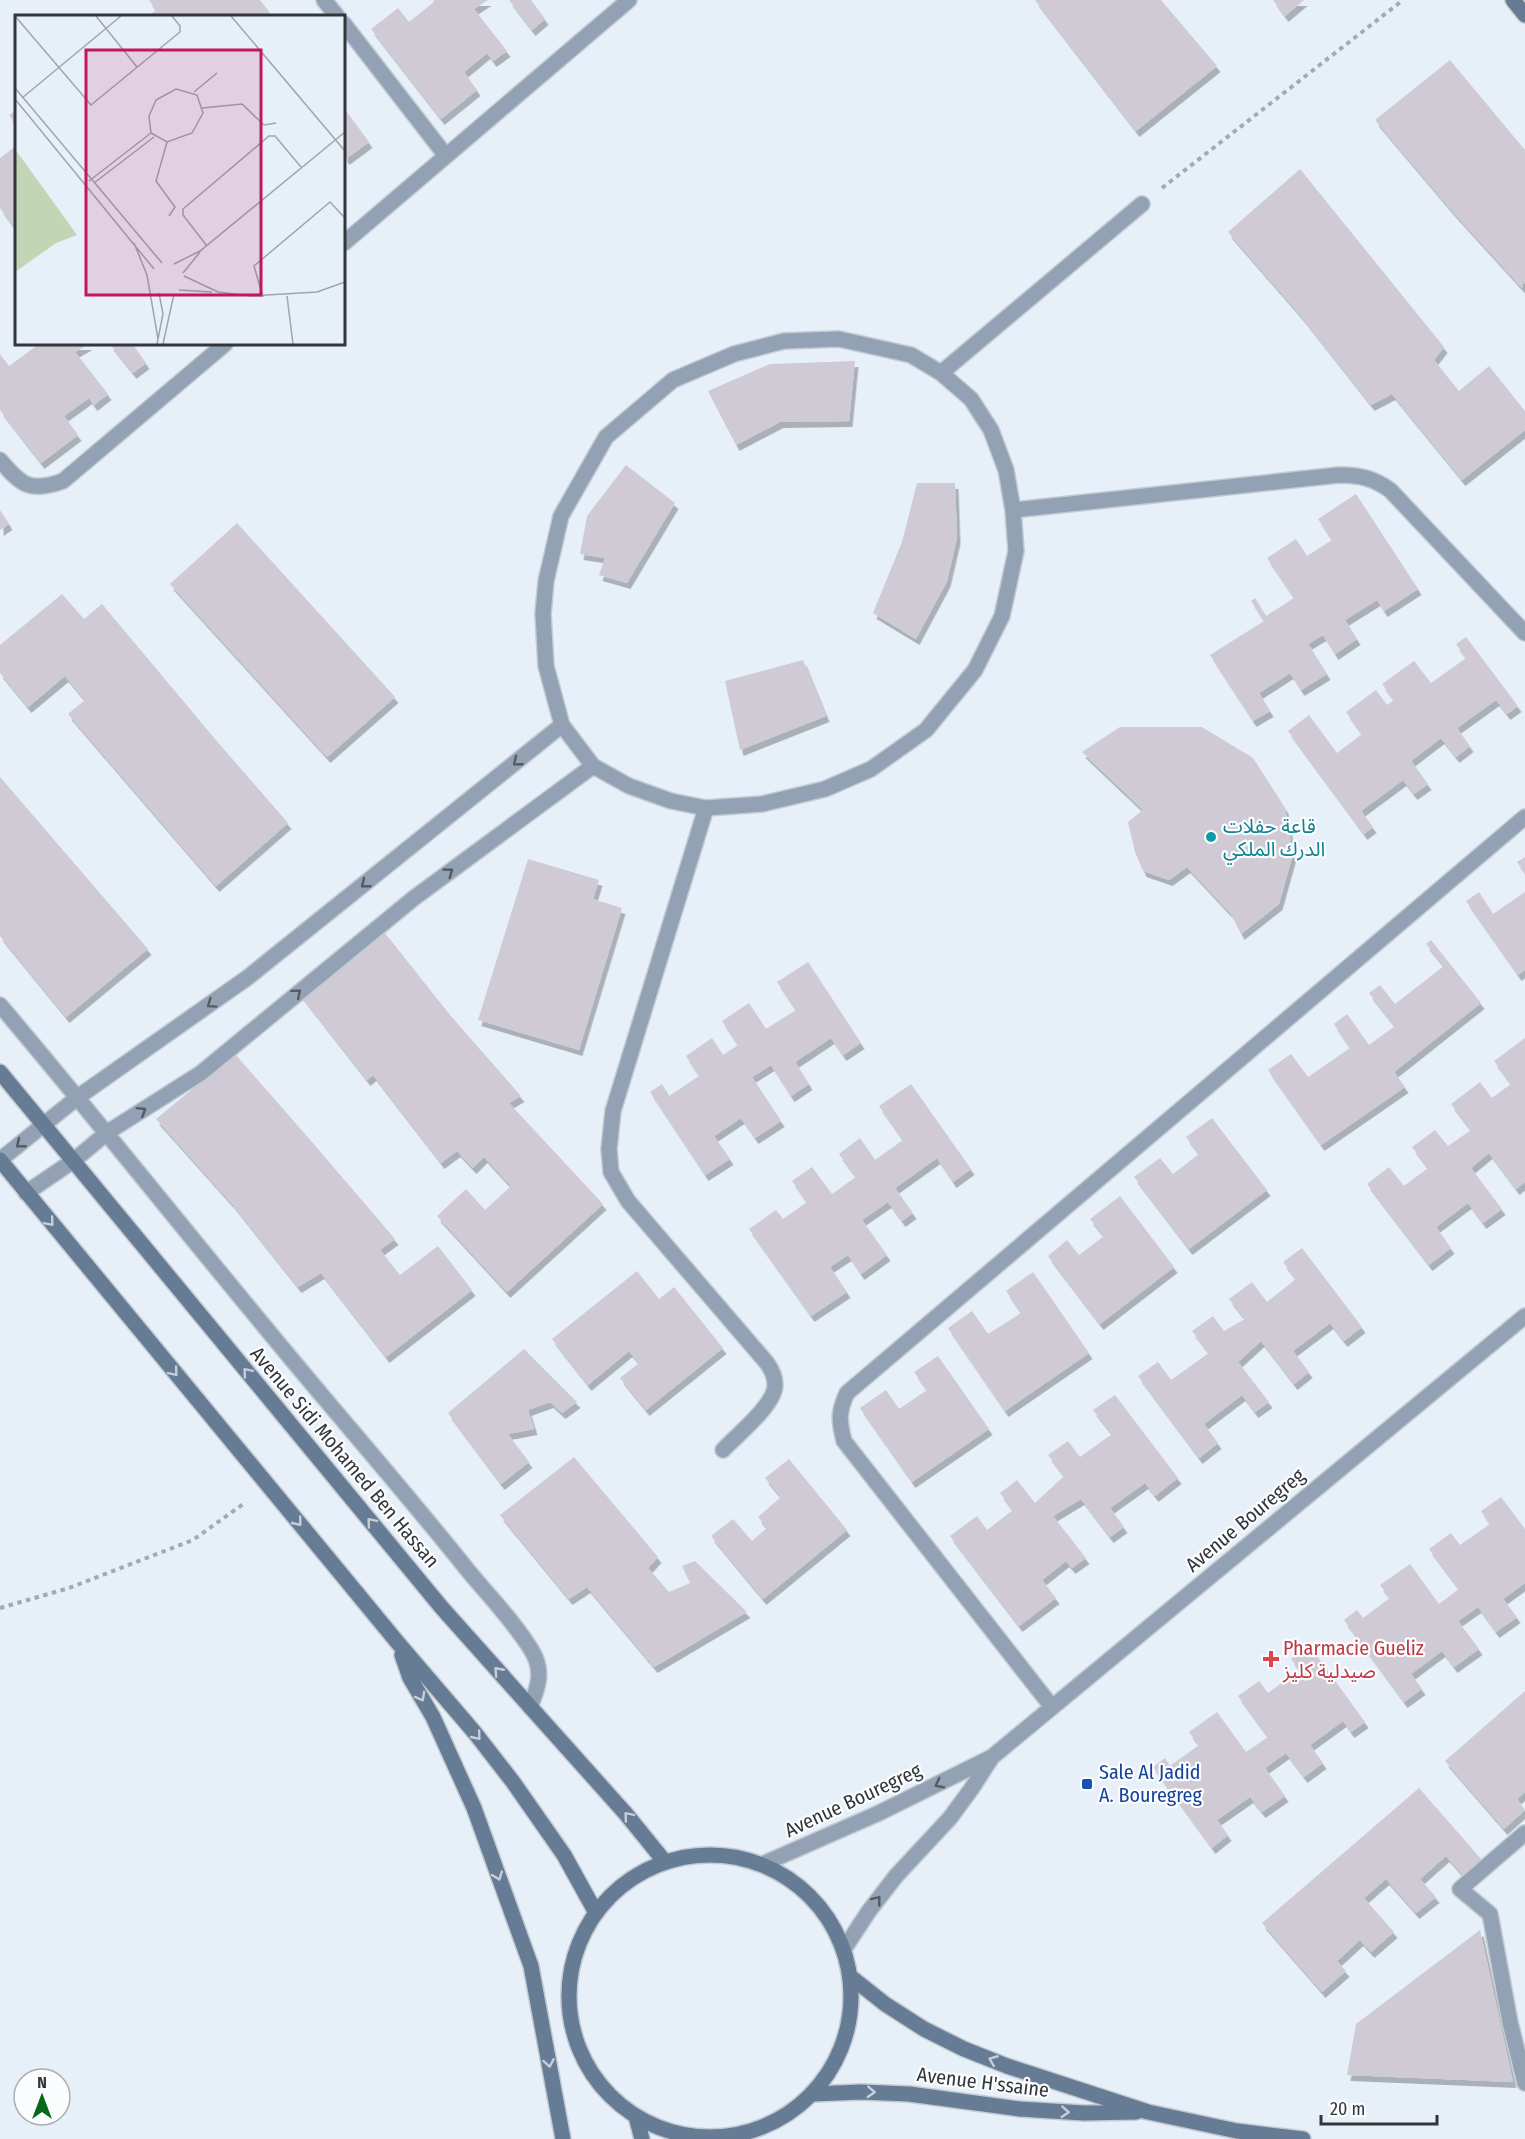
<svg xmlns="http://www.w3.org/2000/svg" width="1525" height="2139" viewBox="0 0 1525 2139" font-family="'Fira Sans Condensed','Noto Sans Arabic',sans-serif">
  <defs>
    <filter id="shadow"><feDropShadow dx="3.5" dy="6" stdDeviation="0" flood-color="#0004"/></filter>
  </defs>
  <rect width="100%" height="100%" fill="#e7f0f8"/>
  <path fill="#cfcad4" filter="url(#shadow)" d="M149,0H260L270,13L266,16H149L156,10Z
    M433,0H488L474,9L507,51L493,61L487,53L464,72L477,90L441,119L371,29L398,8L409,22L434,2Z
    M509,0H531L545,19L532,30Z
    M1035,0H1161L1217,66L1136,131Z
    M1273,0H1304L1285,16Z
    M1450,60L1525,150V284L1523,281L1522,288L1451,210L1375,120Z
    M344,108L369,142L346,159L344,156Z
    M16,110V125L9,115Z
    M16,146V230L0,208V158Z
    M1300,169L1444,347L1434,360L1459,391L1489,366L1525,411V430L1462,480L1392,394L1371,405L1301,316L1228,232Z
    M33,344H89L75,352L108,394L94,405L89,398L64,416L78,435L41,463L0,410V354L9,366L35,347Z
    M110,344H135L133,345L146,363L133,373Z
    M855,361L849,421L780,422L736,445L708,391L770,364Z
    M626,465L675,503L627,583L599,575L605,558L580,554L587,516Z
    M917,483H955L957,538L947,581L916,639L873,613L902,542Z
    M1356,494L1418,589L1384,611L1377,600L1345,620L1357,639L1335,654L1323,635L1308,644L1327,674L1301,690L1290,673L1259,693L1270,711L1253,721L1210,655L1264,621L1251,601L1255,598L1266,616L1294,598L1267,558L1296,539L1307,556L1332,540L1318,519Z
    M0,510L9,524L0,530Z
    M237,523L395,697L327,757L170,584Z
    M62,594L84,619L102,604L215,739L288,823L216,886L68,714L85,700L65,676L28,707L0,673V645Z
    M1466,637L1518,706L1507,714L1496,700L1457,728L1470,746L1456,757L1441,738L1411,761L1428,784L1414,794L1403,780L1361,811L1373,827L1364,834L1288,731L1309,715L1337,753L1362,734L1346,712L1376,690L1387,705L1394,700L1382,684L1414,661L1431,683L1466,658L1456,644Z
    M803,660L826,716L740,750L725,681Z
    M1120,727H1202L1253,758L1285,808L1293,854L1279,904L1241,934L1231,914L1187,867L1169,880L1143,871L1135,852L1128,822L1143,810L1082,752Z
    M0,777L148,949L66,1017L0,936Z
    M1525,857V873L1517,862Z
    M528,859L599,880L593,899L622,908L579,1050L478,1020Z
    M1479,892L1493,914L1525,892V970L1518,975L1466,901Z
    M381,928L450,1015L521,1096L509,1103L603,1204L507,1292L437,1216L466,1189L485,1210L511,1186L484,1157L473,1168L457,1151L441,1163L373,1075L367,1080L299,993Z
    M1431,940L1481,1003L1394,1072L1405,1087L1321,1145L1268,1070L1291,1054L1308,1077L1350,1048L1334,1024L1347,1014L1369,1045L1395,1026L1369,993L1380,985L1395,1004L1444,966L1426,944Z
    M808,962L861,1043L843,1055L831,1038L795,1062L809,1084L791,1096L771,1065L752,1077L781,1121L755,1138L741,1118L714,1136L730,1159L705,1175L650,1092L662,1084L669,1096L699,1076L686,1056L712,1038L723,1055L738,1045L722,1021L749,1003L766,1029L796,1010L777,982Z
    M1525,1038V1182L1516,1189L1489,1153L1471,1168L1502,1209L1483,1223L1468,1203L1436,1227L1451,1248L1429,1265L1367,1184L1389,1167L1404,1186L1428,1168L1412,1147L1435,1130L1448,1146L1471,1130L1451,1104L1480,1082L1492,1098L1511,1084L1494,1061Z
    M235,1054L312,1142L395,1239L380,1250L400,1275L438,1246L472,1290L386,1357L321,1273L298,1287L233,1205L156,1119Z
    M911,1084L971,1169L953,1182L937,1158L895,1188L913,1213L902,1221L888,1202L862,1220L887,1255L861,1274L848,1255L830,1267L847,1292L811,1316L749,1229L776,1210L783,1219L807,1202L792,1181L812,1167L832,1194L856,1177L839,1154L860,1138L875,1160L903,1140L879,1106Z
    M1212,1118L1267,1190L1189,1249L1134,1177L1160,1158L1173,1174L1199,1154L1186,1137Z
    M1120,1196L1174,1267L1100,1324L1048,1256L1067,1240L1079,1255L1104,1236L1090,1219Z
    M1302,1248L1362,1327L1344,1341L1330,1323L1293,1351L1309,1372L1294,1384L1261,1341L1238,1362L1269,1402L1255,1412L1242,1395L1204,1424L1218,1443L1199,1458L1138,1376L1158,1362L1171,1380L1209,1353L1192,1331L1213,1316L1224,1331L1245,1319L1229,1299L1252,1282L1267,1302L1296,1279L1283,1262Z
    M637,1271L659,1299L674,1287L723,1348L646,1410L620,1378L639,1363L629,1351L588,1385L552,1339Z
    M1033,1272L1089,1353L1005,1411L948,1328L972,1311L988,1334L1021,1313L1006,1291Z
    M524,1349L577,1402L562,1413L550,1402L528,1410L534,1429L508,1434L529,1462L501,1484L448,1413Z
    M938,1356L989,1429L912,1482L860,1408L886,1390L899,1409L927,1390L914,1372Z
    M1115,1395L1178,1478L1155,1496L1145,1483L1110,1508L1124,1527L1110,1537L1081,1499L1053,1516L1086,1558L1072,1568L1066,1561L1042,1580L1056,1598L1019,1626L950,1536L977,1516L987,1530L1013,1510L1000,1493L1017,1480L1035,1503L1064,1476L1048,1455L1068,1441L1080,1457L1112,1434L1093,1410Z
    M574,1457L658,1557L648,1568L669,1592L690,1583L682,1566L695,1561L747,1612L654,1667L587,1587L569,1599L500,1515Z
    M789,1459L847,1530L763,1599L711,1536L733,1519L752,1541L767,1528L758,1517L781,1497L765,1478Z
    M1501,1497L1525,1529V1583L1503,1599L1517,1617L1496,1632L1478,1607L1458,1621L1479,1649L1454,1667L1442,1651L1411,1674L1422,1689L1404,1702L1344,1620L1357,1610L1363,1618L1390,1598L1380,1585L1410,1564L1439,1604L1459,1589L1429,1549L1451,1533L1460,1545L1490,1524L1481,1511Z
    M1309,1645L1365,1722L1351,1732L1343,1721L1310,1745L1323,1763L1304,1777L1286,1753L1265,1768L1285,1796L1262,1812L1250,1797L1217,1820L1228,1835L1212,1848L1153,1767L1165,1758L1170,1766L1199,1745L1189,1732L1217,1712L1246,1752L1268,1737L1238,1696L1259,1681L1268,1693L1299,1670L1291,1659Z
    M1525,1691V1792L1517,1799L1525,1810L1504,1829L1445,1761Z
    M1419,1788L1482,1860L1464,1876L1446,1856L1420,1879L1436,1897L1416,1913L1386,1879L1364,1898L1394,1932L1371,1952L1360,1940L1337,1961L1346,1971L1322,1992L1262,1923Z
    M1480,1930L1513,2082L1347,2075L1356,2024Z"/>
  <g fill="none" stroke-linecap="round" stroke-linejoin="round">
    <defs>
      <path id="lane" d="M0,1005C110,1135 215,1269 325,1399C374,1457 423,1514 470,1573C491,1598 515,1623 532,1651C544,1671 538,1688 530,1707"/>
      <path id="street" d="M324,0L337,16
        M344,24L446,156
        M344,243L629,0
        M839,339L911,355L941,373L971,399L991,430L1006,470L1013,510L1016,551L1002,616L975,670L926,730L871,769L825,789L762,804L706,808L671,801L629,786L593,766L562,725L546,666L543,614L546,581L561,516L606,437L673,380L734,354L784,341Z
        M941,373L1142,204
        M0,460C21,485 30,493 63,481L225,344
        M1013,510L1339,475C1360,475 1373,478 1390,490L1525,633
        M706,808L613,1111L609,1149L611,1172L628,1201L767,1363C772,1370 775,1376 775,1385C775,1405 737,1435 723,1450
        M0,1160L78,1097L247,978L562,725
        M26,1193L73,1161L108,1132L201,1073L414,898L593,766
        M1052,1707L844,1441C839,1421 838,1412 847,1393L1525,817
        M1525,1833L1460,1889L1490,1914L1510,2022L1525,2083
        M763,1864L879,1813L992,1757L1525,1316
        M844,1949L869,1911L896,1876L950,1818L972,1788L992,1757"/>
      <path id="secondary" d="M1513,0L1525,15
        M0,1072L442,1608L626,1814L665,1862
        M0,1160L398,1643L475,1733L513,1782L564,1855L595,1911
        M402,1655L410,1678L433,1717L474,1808L531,1966L563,2139
        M569 1996a141 141 0 1 1 282 0a141 141 0 1 1-282 0Z
        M851,1977L885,2004L924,2029L964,2049L1007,2066L1148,2112L1237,2131L1303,2139
        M813,2094L861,2092L909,2094L1020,2109L1084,2113L1136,2112
        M636,2117L642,2139"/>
    </defs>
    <use href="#lane" stroke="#c3cbd2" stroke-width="18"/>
    <use href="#street" stroke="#c3cbd2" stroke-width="18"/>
    <use href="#secondary" stroke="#c3cbd2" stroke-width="18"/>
    <path stroke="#a4aab1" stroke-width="4" stroke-dasharray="4.5 4.5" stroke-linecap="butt" d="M1162,188L1403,0
      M0,1608L69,1588L193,1540L246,1502"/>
    <use href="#lane" stroke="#92a1b3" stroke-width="15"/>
    <use href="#street" stroke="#92a1b3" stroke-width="15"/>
    <use href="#secondary" stroke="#667c95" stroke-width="15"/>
  </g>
  <defs><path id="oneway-chevron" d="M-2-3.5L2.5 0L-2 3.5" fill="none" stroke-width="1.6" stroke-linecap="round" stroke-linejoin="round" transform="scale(1.5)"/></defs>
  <g stroke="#545b64">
    <use href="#oneway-chevron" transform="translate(517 762) rotate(141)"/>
    <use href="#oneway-chevron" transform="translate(449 872) rotate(-36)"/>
    <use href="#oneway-chevron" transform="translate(365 884) rotate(141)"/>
    <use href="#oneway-chevron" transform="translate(297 993) rotate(-40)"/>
    <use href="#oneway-chevron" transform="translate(211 1004) rotate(145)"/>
    <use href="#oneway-chevron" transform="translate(142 1111) rotate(-32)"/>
    <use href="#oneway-chevron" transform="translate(20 1144) rotate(141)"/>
    <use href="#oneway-chevron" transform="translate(939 1784) rotate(153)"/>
    <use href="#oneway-chevron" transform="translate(877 1900) rotate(-52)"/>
  </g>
  <g stroke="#c6cfd9">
    <use href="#oneway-chevron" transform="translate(50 1222) rotate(50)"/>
    <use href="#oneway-chevron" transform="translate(174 1372) rotate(50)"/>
    <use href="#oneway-chevron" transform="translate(247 1372) rotate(-130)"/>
    <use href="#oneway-chevron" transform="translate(298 1522) rotate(51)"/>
    <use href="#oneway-chevron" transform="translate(371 1522) rotate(-130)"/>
    <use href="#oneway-chevron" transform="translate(498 1671) rotate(-132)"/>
    <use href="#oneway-chevron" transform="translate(421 1697) rotate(61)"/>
    <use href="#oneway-chevron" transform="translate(477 1736) rotate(51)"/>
    <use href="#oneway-chevron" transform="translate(628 1816) rotate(-130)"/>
    <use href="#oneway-chevron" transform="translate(498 1876) rotate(70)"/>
    <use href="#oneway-chevron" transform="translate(993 2060) rotate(-158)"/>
    <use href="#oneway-chevron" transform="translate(549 2063) rotate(80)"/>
    <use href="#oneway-chevron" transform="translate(871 2092) rotate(3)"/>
    <use href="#oneway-chevron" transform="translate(1065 2112) rotate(4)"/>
  </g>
  <circle fill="#0f9aa8" stroke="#fafcfe" stroke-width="2" cx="1211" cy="837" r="6"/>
  <path fill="#e0444e" stroke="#fafcfe" stroke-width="2" d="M1268 1650h6v6h6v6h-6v6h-6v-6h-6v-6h6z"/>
  <rect fill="#1a4fb4" stroke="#fafcfe" stroke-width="2" x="1081" y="1778" width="12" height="12" rx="3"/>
  <g text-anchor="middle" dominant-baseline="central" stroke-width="4.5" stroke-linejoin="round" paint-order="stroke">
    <g font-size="20" fill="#0d838f" stroke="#fafcfe" text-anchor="start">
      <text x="1223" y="826">قاعة حفلات<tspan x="1223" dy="23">الدرك الملكي</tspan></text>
    </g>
    <g font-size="20" fill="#323539" stroke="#fafcfe">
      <text transform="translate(345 1457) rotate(50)">Avenue Sidi Mohamed Ben Hassan</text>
      <text transform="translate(1245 1520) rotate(-40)">Avenue Bouregreg</text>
      <text transform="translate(853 1800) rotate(-25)">Avenue Bouregreg</text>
      <text transform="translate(983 2082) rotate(7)">Avenue H'ssaine</text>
    </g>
    <g font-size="20" fill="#be3a42" stroke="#fafcfe" text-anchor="start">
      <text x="1283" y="1648">Pharmacie Gueliz<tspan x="1283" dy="23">صيدلية كليز</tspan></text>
    </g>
    <g font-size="20" fill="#164399" stroke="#fafcfe" text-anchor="start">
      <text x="1099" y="1772">Sale Al Jadid<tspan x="1099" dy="23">A. Bouregreg</tspan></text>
    </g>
  </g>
  <g transform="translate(15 15)">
    <rect width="330" height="330" fill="#e7f0f8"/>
    <path d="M0,134L62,220L41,228L0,257Z" fill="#c2d5b4"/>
    <path fill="none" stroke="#9fa5ac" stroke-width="1.5" d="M0,1L76,90L165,17V11L157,1M81,1L122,52M216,1L330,136M0,73L147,248M161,74L182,80L188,98L177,118L152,127L136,118L134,101L141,85ZM179,77L202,58M7,83L106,1M0,84L139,254M187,93L227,89L249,110L261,108M152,127L141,166L160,192L154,201M74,166L136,118M79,168L139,122M119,228L132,260L143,324M192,231L168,200V194L254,121H260L286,152M159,249L185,236L330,117M168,258L185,237M169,261L203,277L236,281L302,277L330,267M164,275L197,277M272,281L278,329M248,282L239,251L315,187L330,203M142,329L148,299L144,278M148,329L159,279"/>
    <path fill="#c2185b" fill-opacity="0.15" stroke="#c2185b" stroke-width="3" d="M71,35H246V280H71Z"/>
    <rect width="330" height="330" fill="none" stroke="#323539" stroke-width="3"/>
  </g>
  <g transform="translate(42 2097)"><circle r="28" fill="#fafcfe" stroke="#aaacaf" stroke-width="1.5"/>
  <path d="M0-4.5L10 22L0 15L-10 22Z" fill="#056a17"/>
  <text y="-9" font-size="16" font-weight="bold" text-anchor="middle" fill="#323539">N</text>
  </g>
  <path d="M1321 2115v9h116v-9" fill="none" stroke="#323539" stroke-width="3"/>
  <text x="1330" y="2115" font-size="18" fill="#323539" stroke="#fafcfe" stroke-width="4.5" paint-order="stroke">20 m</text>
</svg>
